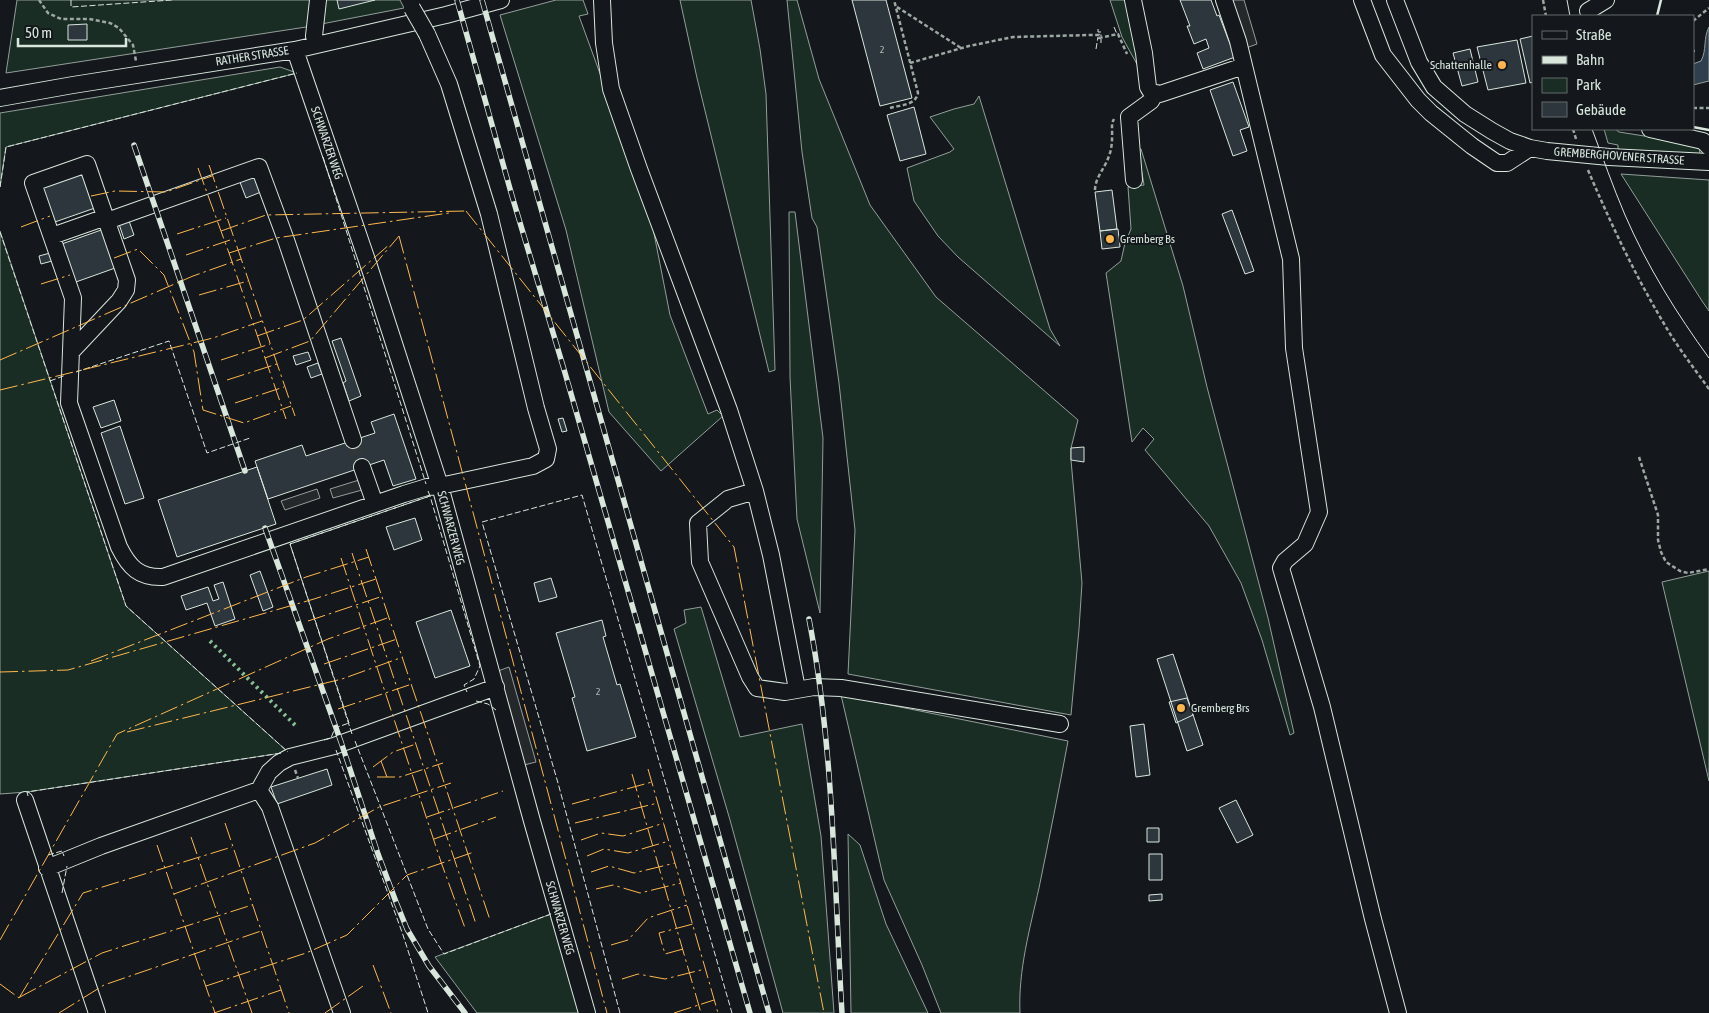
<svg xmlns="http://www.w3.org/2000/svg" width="1709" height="1013" viewBox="0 0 1709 1013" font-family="'Asap Condensed',sans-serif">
  <rect width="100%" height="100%" fill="#14181c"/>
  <path fill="#1a2d24" stroke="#939e99" d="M17,0H400L404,8L306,27L6,73Z
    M556,0H583L588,14L579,16L649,208L670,315L708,414L717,410L723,416L661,471L609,412L566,230L500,15Z
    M680,0H751L760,49L766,94L775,370L769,372L697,78Z
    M787,0H797L819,79L870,205L936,297L1078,420L1071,448V460L1082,583L1079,629L1071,715L848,674L855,530L839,383L817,227L812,218L802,152Z
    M1110,0H1129L1138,66L1122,37Z
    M280,67L297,73L6,147L0,187V113Z
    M979,96L1050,329L1060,346L958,257L938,236L914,201L907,168L950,152L954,149L930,117L954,109L974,104Z
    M1604,129H1615L1619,132L1682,142L1699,148L1700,153L1698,155L1618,151V145L1608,143Z
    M1141,149L1183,286L1207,387L1268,618L1294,733L1290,735L1262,640L1241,583L1209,526L1145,450L1154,439L1143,428L1132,442L1106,273L1121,261L1125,243L1131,229L1128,187L1144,185L1138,150Z
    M1621,174L1709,180V311L1702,301Z
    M789,212H795L823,438L820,613L797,519L790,377Z
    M0,231L126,606L288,752L27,792L0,794Z
    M1709,571V781L1662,582Z
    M701,607L740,737L802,724L821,836L834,1013H783L730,820L674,629L686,623L684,610Z
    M841,695L1068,741C1059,790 1049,839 1039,888C1030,928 1018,971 1020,1013H941L922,965L884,880Z
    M848,834L860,845L886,924L928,1013H851Z
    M551,914L580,1013H477L435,957Z"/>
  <path fill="#24282b" stroke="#939e99" d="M1229,0H1244L1257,44L1246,48Z
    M359,480L362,490L333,498L330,489Z
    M317,489L320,498L285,510L281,501Z
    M509,667L536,762L524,765L498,671Z"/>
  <path fill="#2f3f4d" stroke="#939e99" d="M1709,27V81L1693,85V64L1701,61C1707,50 1703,38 1709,27Z"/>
  <path fill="#2c363c" stroke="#d8e6dc" d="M337,0H375L339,9Z
    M852,0H886L912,98L880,106Z
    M1180,0H1211L1217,16L1219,15L1235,57L1203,69L1197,53L1209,48L1206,39L1194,44L1187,26H1190Z
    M87,24V40H68V25Z
    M1533,36V82L1530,83L1520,39Z
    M1517,40L1526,83L1488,90L1477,47Z
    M1470,49L1478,82L1462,86L1453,53Z
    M1233,82L1249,127L1240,130L1247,151L1233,156L1210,90Z
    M914,107L926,154L900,161L887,115Z
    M254,171L261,192L246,198L238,177Z
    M83,172L95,208L52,223L40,186Z
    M1112,190L1117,229L1100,231L1095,192Z
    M1232,210L1254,271L1245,274L1222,214Z
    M128,218L134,235L124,239L118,221Z
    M104,229L118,267L73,283L59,245Z
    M1118,229L1120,247L1102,249L1100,231Z
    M50,253L52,261L41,264L39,256Z
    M341,338L361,396L349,401L343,383L346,381L332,341Z
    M308,352L311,360L296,365L293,356Z
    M318,363L322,374L311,378L307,367Z
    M114,400L121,421L101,428L93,407Z
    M394,414L416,479L393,486L384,460L268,499L255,461L302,445L306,456L375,433L371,422Z
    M563,418L567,431L562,432L558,419Z
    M120,426L144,498L125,504L101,433Z
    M1084,447V462L1071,460V448Z
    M257,467L276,524L177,557L158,500Z
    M415,518L422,540L394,550L386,527Z
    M260,571L273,607L263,611L250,575Z
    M551,578L557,597L539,602L534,583Z
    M223,582L235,619L215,626L207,603L186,610L181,596L208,587L213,601L219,599L214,585Z
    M451,610L470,666L435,678L416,622Z
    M602,620L606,636L603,637L617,685L620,684L636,737L587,751L572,698L575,697L556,633Z
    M1173,654L1203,745L1187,751L1157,659Z
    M1187,698L1193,715L1176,723L1169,702Z
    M1144,724L1150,775L1136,777L1130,726Z
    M327,769L332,785L277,804L271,787Z
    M1236,800L1253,835L1237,843L1219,808Z
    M1147,828H1159V842H1147Z
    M1149,854H1162V880H1149Z
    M1162,894V900L1149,901V895Z"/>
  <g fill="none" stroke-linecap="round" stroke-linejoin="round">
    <path stroke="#313739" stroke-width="16" stroke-dasharray="16 8" stroke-linecap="butt" d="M353,440L362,467"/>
    <defs>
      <path id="minor" d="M602,0L604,43L611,89L639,169L729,410L755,491L771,555L797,689
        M1133,0L1144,53L1148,87L1151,92L1160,94L1244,66
        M1224,0L1238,41L1291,259L1294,348L1319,512L1305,544L1285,561L1281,568L1322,707L1373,919L1398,1013
        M1362,0L1383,55L1418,100L1431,113L1472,146L1497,163H1507L1530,148
        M1395,0L1419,62L1434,87L1465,114L1492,131L1510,141L1530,148L1547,151L1609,157L1709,162
        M1588,11L1606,0
        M316,44L314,36L318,0
        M295,50L369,266L440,486L532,821L587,1013
        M0,98L73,85L295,50L446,15L501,0
        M1650,129L1703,141L1709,147
        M1134,180L1129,117L1151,101L1156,93
        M107,221L259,167L286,240L353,440
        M52,236L106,217
        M71,352L119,301L126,290L127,280L87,164L33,183L73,298L69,403L119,547C129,567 139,578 163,577L404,494L427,487L440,486L533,466L546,459L548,449L536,408L489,214L449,84L427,34
        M362,467L375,504
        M755,491L728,499L698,523L700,562L750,677L757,688L785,692L814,687L841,688L1060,724
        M259,790L269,772L279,763L290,757L334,746L496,687
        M25,800L97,1013
        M47,868L101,846L259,790L270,807L342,1013"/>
    </defs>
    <use href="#minor" stroke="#d8e6dc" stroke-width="18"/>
    <path stroke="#9da8a2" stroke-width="2.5" stroke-dasharray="4 2.5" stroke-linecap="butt" d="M39,0L48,13L61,19H89L110,23L119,28L133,45L136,61
      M1543,0L1546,16
      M897,7L961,48
      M1693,21L1709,8
      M1693,51H1695
      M910,63L969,46L1013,37L1091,35H1099V38L1118,34L1127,54
      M890,108C901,105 916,105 918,93L894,0
      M1693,108H1709
      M1573,129L1576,139
      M1588,170C1610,222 1634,273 1663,322C1676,345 1693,367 1709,389
      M1095,190C1095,178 1105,168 1109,156C1113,146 1112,134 1112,123L1114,119
      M1639,457L1658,515V540L1661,552L1666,562L1680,571L1688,573L1709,569
      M295,770L298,778"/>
    <use href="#minor" stroke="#14181c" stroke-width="16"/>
    <path stroke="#d8e6dc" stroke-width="1" d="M1567,0L1570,16
      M1592,129C1603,158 1613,187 1625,215C1647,266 1677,314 1709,358"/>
    <defs>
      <path id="rail" d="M457,0L512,196L563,366L750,1013
        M482,0L769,1013
        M134,145L245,471
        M265,528L341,742L378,854L396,902L407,929L429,966L465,1013
        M809,619C834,749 834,882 842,1013"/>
    </defs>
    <use href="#rail" stroke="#d8e6dc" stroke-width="5.5"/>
    <use href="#rail" stroke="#14181c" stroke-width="4" stroke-dasharray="11" stroke-linecap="butt"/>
    <defs>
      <path id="minor-bridge" d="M412,8L427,34"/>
    </defs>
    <use href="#minor-bridge" stroke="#d8e6dc" stroke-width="18" stroke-linecap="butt"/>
    <use href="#minor-bridge" stroke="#14181c" stroke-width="16"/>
    <path stroke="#8ac095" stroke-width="4" stroke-dasharray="2.5 4" stroke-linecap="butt" d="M210,641L296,726"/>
    <path stroke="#d8e6dc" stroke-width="1" stroke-dasharray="6 2.5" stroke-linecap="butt" d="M71,0V7L172,0
      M1114,27L1117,34
      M1098,29V32H1101V36
      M1101,43V39
      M1096,49L1098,37
      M323,157L426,484
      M0,187L6,147L297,73
      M0,232L126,606L288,752
      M76,372L169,341L207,453L250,438
      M50,381L66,375
      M476,701L488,704L496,710
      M349,723L290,544L430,496L480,666L474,679L464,685L467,692
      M352,734L290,544L430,496L428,491
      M324,740L331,738L335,728L349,723
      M355,741L428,929L444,954L551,914L550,912
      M336,750L403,935L428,1013
      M28,796L27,792L282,753
      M48,855L62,851L64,856
      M62,893L67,866
      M620,1013L558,783L482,522L582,495L732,1013"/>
    <path stroke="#d8e6dc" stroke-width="2.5" d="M1657,16L1661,0
      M1693,127L1709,130"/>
    <path stroke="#ffb74d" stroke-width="1" stroke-dasharray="18 4 2.5 4" stroke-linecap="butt" d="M209,165L295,416
      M198,168L229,253L286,419
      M91,196L115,191L166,192L212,176
      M466,211L734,547L824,1013
      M21,227L50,216
      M221,231L266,215L466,211
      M177,234L226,218
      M399,236L607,1013
      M229,253L276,238L449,213
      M186,255L233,239
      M114,258L138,249L164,275L194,352L203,410L244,423L291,406
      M41,284L70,275
      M199,295L248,281
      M257,336L303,320L390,244
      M265,358L310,341L399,236
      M0,360L193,276L241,259
      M221,360L270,344
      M227,380L277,364
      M0,390L213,338L262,321
      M235,403L284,387
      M366,549L490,920
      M352,553L476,924
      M341,558L441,862L465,928
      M308,621L383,596
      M91,661L306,577L369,557
      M324,664L397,639
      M0,672L68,670L314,599L376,579
      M338,709L412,684
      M127,732L342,679L403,657
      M381,761L387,777
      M373,767L393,752L416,744
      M648,769L718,1013
      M632,774L701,1013
      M377,777H400L443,763
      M572,804L652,782
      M427,817L503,791
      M225,823L289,1013
      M575,823L658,803
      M191,837L252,1013
      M434,839L496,817
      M581,840L601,833L623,836L664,823
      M157,845L215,1013
      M587,856L604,849L628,853L669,841
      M591,872L609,866L634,873L675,863
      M596,889L613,885L640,893L681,883
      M174,894L315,843L379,807L451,783
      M0,940L117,734L328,639L390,617
      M611,945L628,940L648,918L687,905
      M683,949L665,954L659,933L693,924
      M373,965L391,1013
      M622,979L638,974L665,979L705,969
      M0,984L19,998
      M206,986L306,953L347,935L407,875L474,852
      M20,997L102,953L252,905
      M19,998L83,893L232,847
      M59,1013L104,985L261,931
      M214,1013L281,990
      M325,1013L363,986
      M674,1013L714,1000"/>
  </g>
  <g fill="#ffb74d" stroke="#14181c" stroke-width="2">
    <circle cx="1502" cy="65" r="5"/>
    <circle cx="1110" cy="239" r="5"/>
    <circle cx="1181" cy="708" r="5"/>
  </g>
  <g text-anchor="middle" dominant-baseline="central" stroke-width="4" stroke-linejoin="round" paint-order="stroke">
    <g font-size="10" fill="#adbab4">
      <text x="882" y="49">2</text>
      <text x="598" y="691">2</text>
    </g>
    <g font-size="12" fill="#d8e6dc" stroke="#14181c">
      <text transform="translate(252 56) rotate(-9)">RATHER STRASSE</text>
      <text transform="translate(327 143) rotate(71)">SCHWARZER WEG</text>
      <text transform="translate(1619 156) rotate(4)">GREMBERGHOVENER STRASSE</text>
      <text transform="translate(451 528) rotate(75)">SCHWARZER WEG</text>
      <text transform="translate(560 918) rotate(74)">SCHWARZER WEG</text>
    </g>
    <g font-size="12" fill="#d8e6dc" stroke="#14181c" text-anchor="start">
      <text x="1492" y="65" text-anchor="end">Schattenhalle</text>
      <text x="1120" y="239">Gremberg Bs</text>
      <text x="1191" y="708">Gremberg Brs</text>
    </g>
  </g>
  <rect x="1532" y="15" width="162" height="115" fill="#14181c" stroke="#626a69"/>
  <rect x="1542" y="31" width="25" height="8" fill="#14181c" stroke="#626a69"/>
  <text x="1576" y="40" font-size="15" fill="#d8e6dc">Straße</text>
  <rect x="1542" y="56" width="25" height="8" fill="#d8e6dc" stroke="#626a69"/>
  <text x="1576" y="65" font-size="15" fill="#d8e6dc">Bahn</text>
  <rect x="1542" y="78" width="25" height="15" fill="#1a2d24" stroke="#626a69"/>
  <text x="1576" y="90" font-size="15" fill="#d8e6dc">Park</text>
  <rect x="1542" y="102" width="25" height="15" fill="#2c363c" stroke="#626a69"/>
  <text x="1576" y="115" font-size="15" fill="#d8e6dc">Gebäude</text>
  <path d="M18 38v8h108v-8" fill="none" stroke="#d8e6dc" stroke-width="2.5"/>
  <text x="25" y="38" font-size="15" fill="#d8e6dc" stroke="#14181c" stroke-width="4" paint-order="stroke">50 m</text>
</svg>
